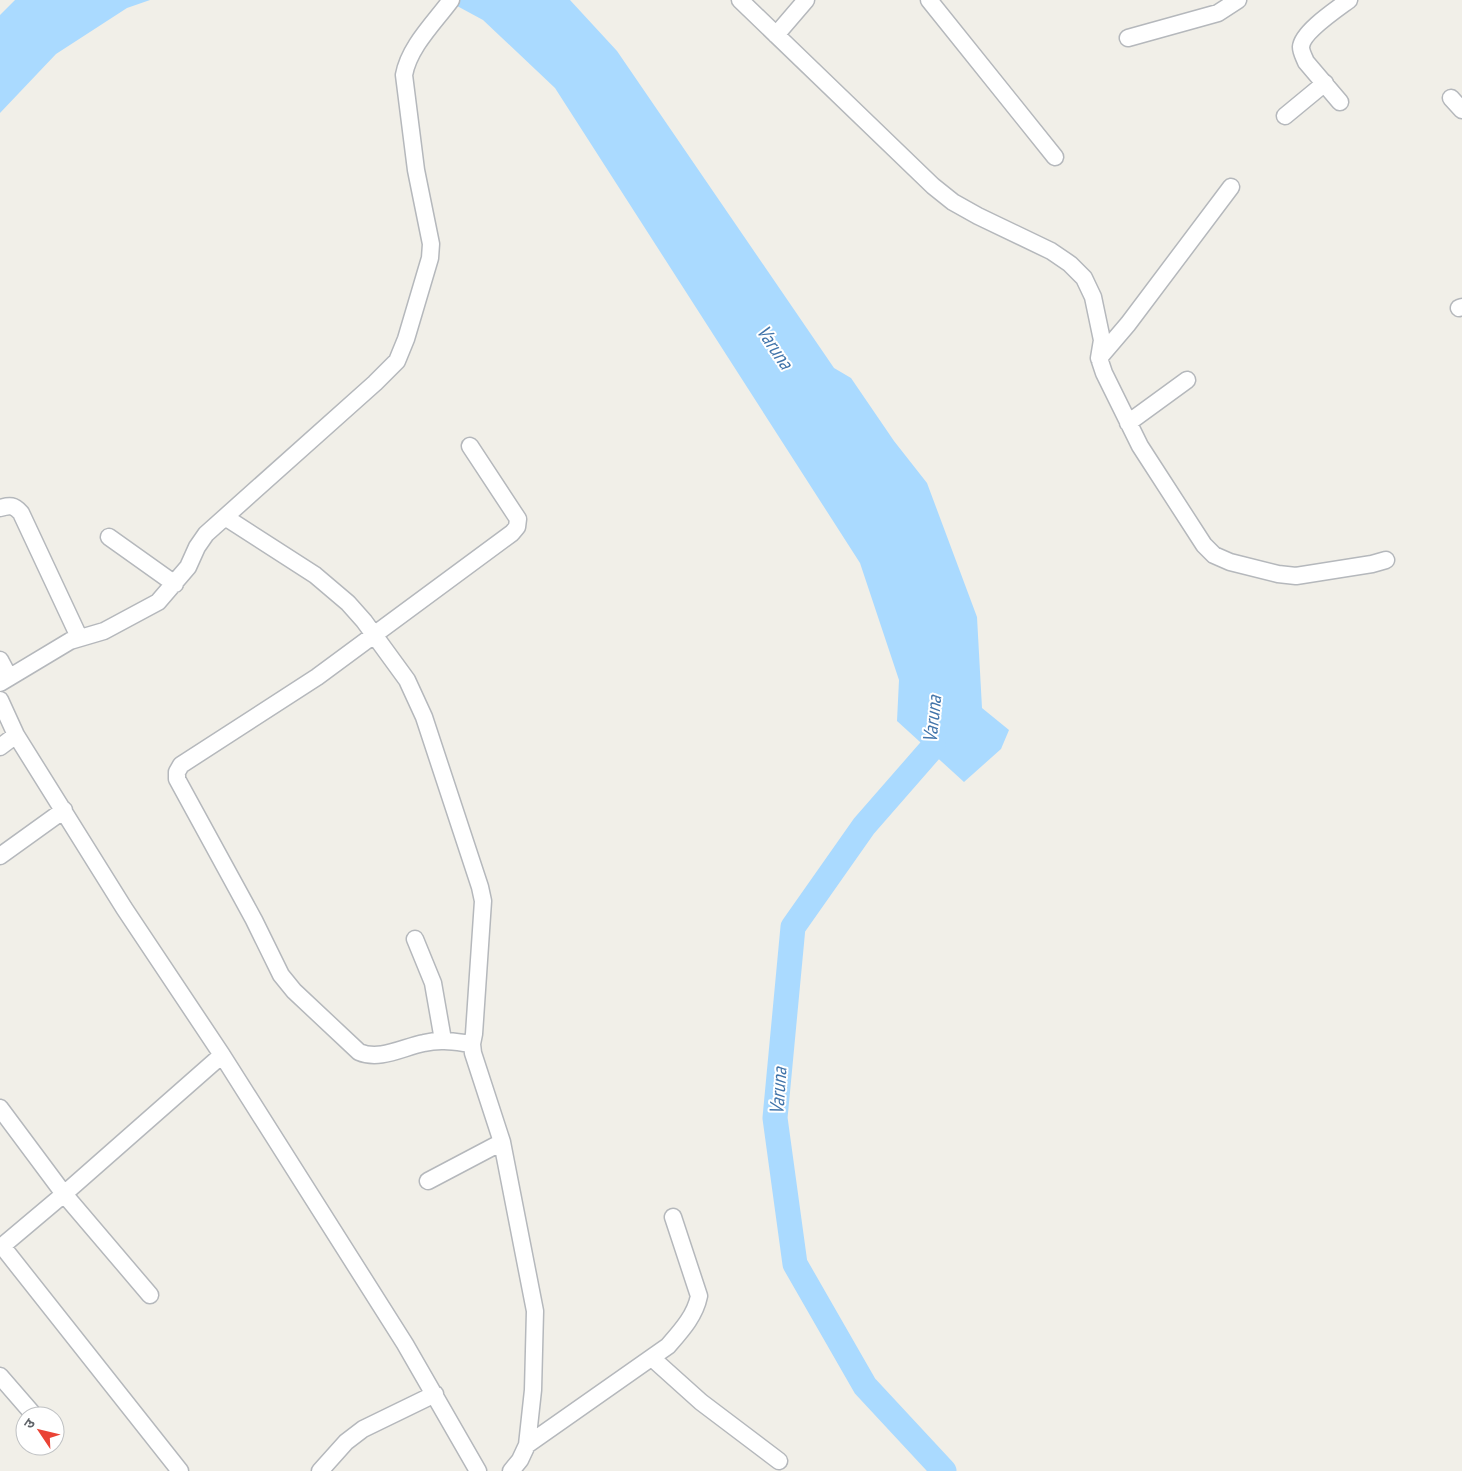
<svg xmlns="http://www.w3.org/2000/svg" width="1462" height="1471" viewBox="0 0 1462 1471" font-family="'PT Sans Narrow','Noto Sans Devanagari',sans-serif">
  <rect width="100%" height="100%" fill="#f1efe8"/>
  <path fill="#aadaff" d="M15,0H150L127,8L56,54L0,113V15Z
    M446,0H570L617,51L834,368L851,378L894,441L927,483L977,617L982,708L1009,730L1001,749L964,782L897,721L899,680L860,563L555,88L483,20Z"/>
  <g fill="none" stroke-linecap="round" stroke-linejoin="round">
    <path stroke="#aadaff" stroke-width="25" d="M934,719L933,747L864,826L793,927L775,1118L795,1264L865,1386L944,1471"/>
    <defs>
      <path id="minor" d="M740,0L933,186L953,202L978,216L1051,251L1070,264L1084,278L1093,297L1102,340L1099,358L1104,373L1140,446L1204,545L1214,555L1230,562L1278,574L1296,576L1372,564L1386,560
        M929,0L1055,157
        M776,35L806,0
        M1128,38L1218,13L1238,0
        M1451,98L1462,110
        M1340,102L1306,62C1304,57 1301,52 1301,47C1302,32 1337,9 1349,0
        M1285,116L1325,83
        M1459,308L1462,307
        M1099,358L1128,324L1231,187
        M1128,423L1187,380
        M470,446L518,519L517,527L512,533L317,677L181,765L177,772V779L254,920L281,975L294,991L359,1052C380,1061 403,1047 424,1043C441,1039 455,1042 472,1044
        M0,508C10,505 14,505 21,513L79,637
        M225,517L315,575L348,603L364,621L407,680L424,717L480,887L483,901L474,1034L472,1044L473,1053L502,1142L535,1311L533,1390L527,1445L520,1460L511,1471
        M109,537L175,584
        M0,660L9,677
        M0,683L70,641L104,631L158,602L188,567L197,547L206,534L375,383L397,361L406,339L430,258L431,244L416,170L404,75C409,47 434,23 451,0
        M0,700L16,735L124,908L222,1055L405,1344L478,1471
        M0,747L16,735
        M0,856L64,810
        M415,939L433,983L443,1040
        M0,1108L64,1194L150,1295
        M428,1181L502,1142
        M2,1246L180,1471
        M0,1248L64,1194L222,1055
        M652,1358L701,1402L779,1461
        M0,1376L33,1414
        M527,1445L668,1346C681,1331 695,1316 699,1296L673,1217
        M320,1471L346,1442L363,1429L435,1394"/>
    </defs>
    <use href="#minor" stroke="#b5b8bc" stroke-width="19"/>
    <use href="#minor" stroke="#fff" stroke-width="16"/>
  </g>
  <g text-anchor="middle" dominant-baseline="central" stroke-width="4" stroke-linejoin="round" paint-order="stroke">
    <g font-size="20" font-style="italic" fill="#4174aa" stroke="#fff">
      <text transform="translate(775 347) rotate(56)">Varuna</text>
      <text transform="translate(932 719) rotate(-84)">Varuna</text>
      <text transform="translate(778 1091) rotate(-86)">Varuna</text>
    </g>
  </g>
  <g transform="translate(40 1431) rotate(305)"><circle r="24" fill="#ffffff" stroke="#bfc1c3"/>
  <path d="M0-4L9 19L0 12L-9 19Z" fill="#ea4335"/>
  <text y="-8" font-size="14" font-weight="bold" text-anchor="middle" fill="#5f6368">उ</text>
  </g>
</svg>
